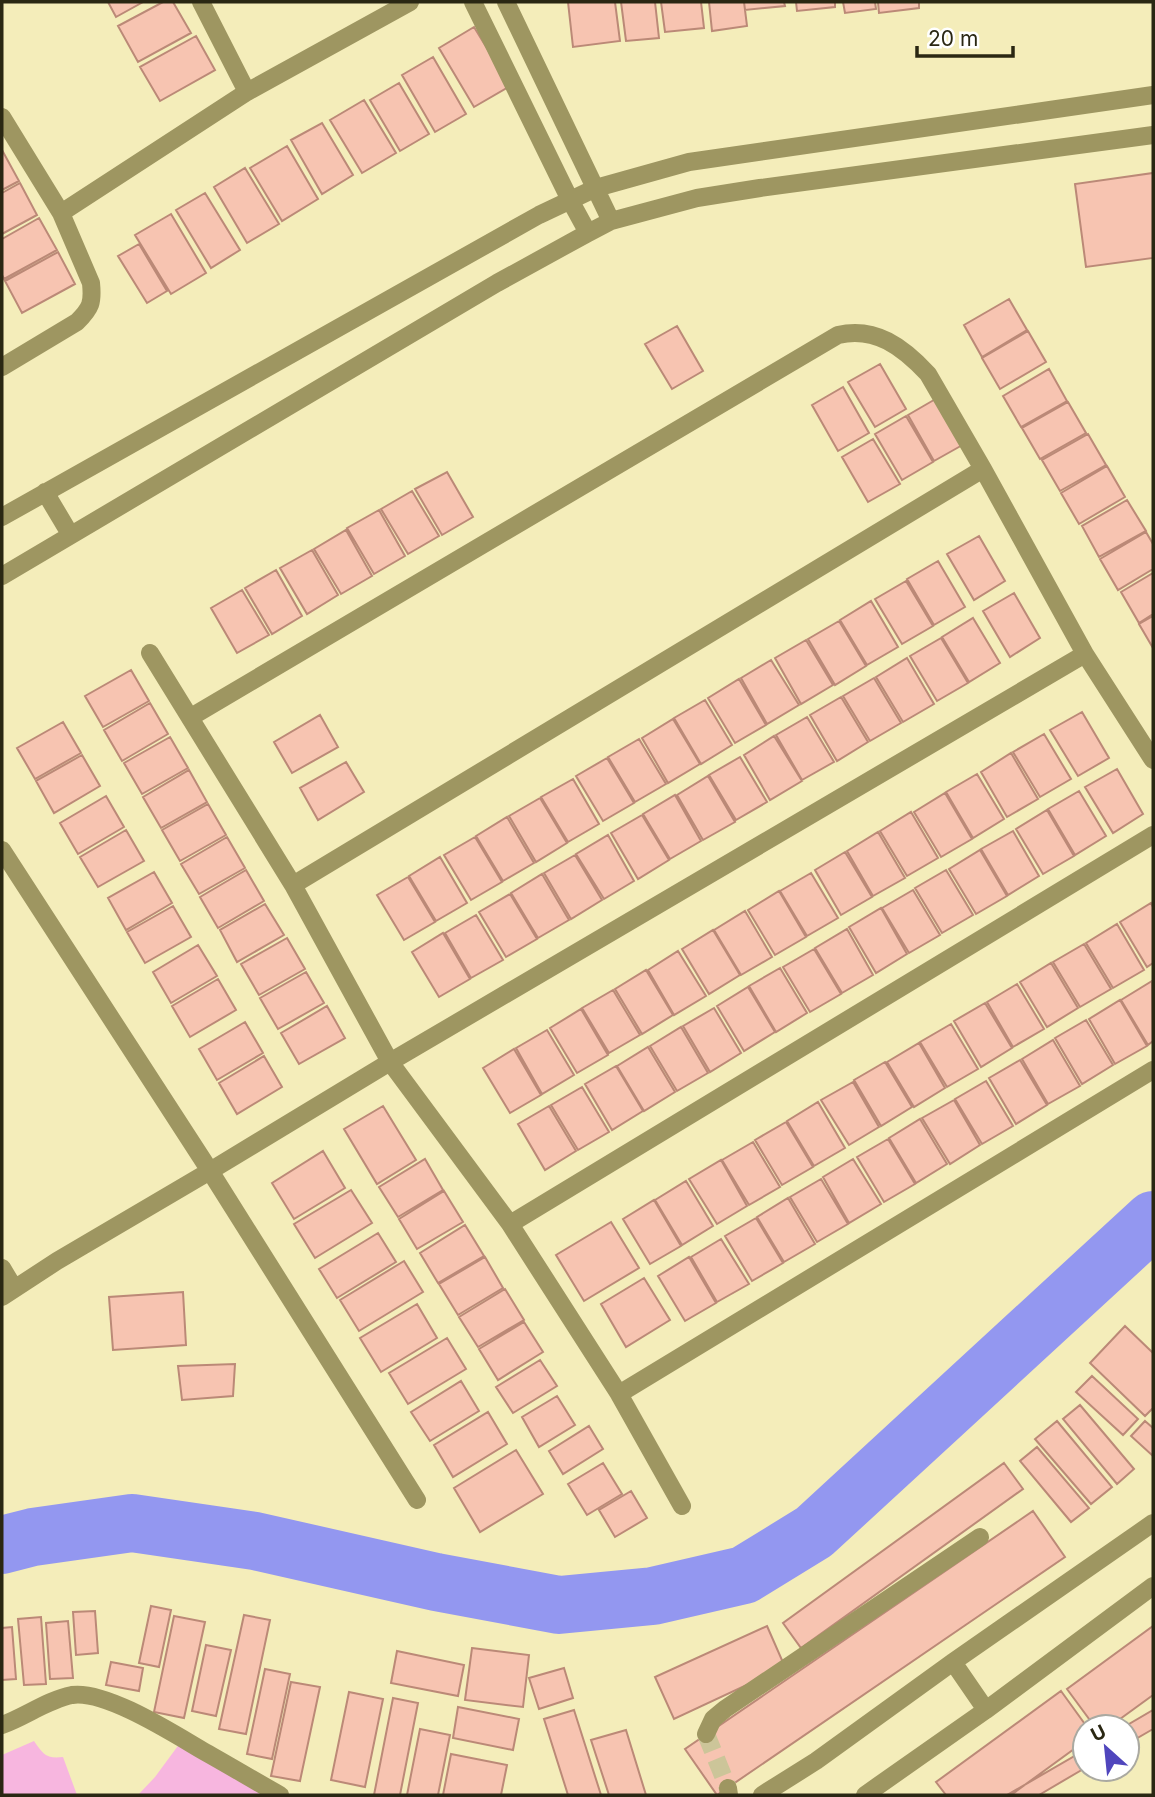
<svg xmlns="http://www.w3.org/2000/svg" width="1155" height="1797" viewBox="0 0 1155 1797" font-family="Inter,sans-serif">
  <rect width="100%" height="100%" fill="#f4edba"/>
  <path fill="#f7b6df" d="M183,1739L280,1795H138L155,1777Z
    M34,1741C43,1754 46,1759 63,1757L77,1795H2V1755Z"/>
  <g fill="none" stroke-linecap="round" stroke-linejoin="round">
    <path stroke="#9397f0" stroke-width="58" d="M2,1545L33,1537L132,1523L255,1541L436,1582L559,1605L653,1596L744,1575L814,1532L1153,1220"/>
  </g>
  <path fill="#f7c4b1" stroke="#bb8977" stroke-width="2" d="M108,2H143L116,17Z
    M163,2H173L191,33L138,62L118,26Z
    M568,2H615L620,41L573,47Z
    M621,2H655L659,38L626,41Z
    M661,2H701L704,28L665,32Z
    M709,2H744L747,26L712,31Z
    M744,2H784L785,6L745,10Z
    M796,2H835V7L797,11Z
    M843,2H875L876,9L845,13Z
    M878,2H919V8L879,13Z
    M474,27L510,86L474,107L439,48Z
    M196,36L215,70L160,101L140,67Z
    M433,57L466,114L435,132L402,75Z
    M399,83L429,134L400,151L370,100Z
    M364,100L396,153L362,173L330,120Z
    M322,123L353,175L322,194L291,140Z
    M287,146L318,199L282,221L250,168Z
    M2,150L19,181L2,190Z
    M245,168L279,224L247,243L214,187Z
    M1153,173V258L1086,267L1075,184Z
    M20,183L37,215L2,234V193Z
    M205,193L240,250L211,268L176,210Z
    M171,214L206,273L171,294L135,235Z
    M39,218L57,250L4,279L2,275V239Z
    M139,244L167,291L147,303L118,256Z
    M58,252L75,284L22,313L5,281Z
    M1009,299L1027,330L982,357L964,325Z
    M677,326L703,371L672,389L645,344Z
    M1028,331L1046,362L1000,389L982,358Z
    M880,364L906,409L875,427L848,382Z
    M1049,369L1067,401L1021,427L1003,396Z
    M843,387L869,433L838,451L812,405Z
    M939,397L966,443L934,461L908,415Z
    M1068,402L1086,433L1040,459L1022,428Z
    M906,416L933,462L902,480L875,434Z
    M1088,434L1106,465L1060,491L1042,460Z
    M873,439L900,484L868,502L842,457Z
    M1107,466L1125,497L1079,524L1061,493Z
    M447,472L473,517L442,535L415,489Z
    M412,491L439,536L408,554L381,509Z
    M1127,500L1146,531L1099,557L1082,526Z
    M379,510L405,556L374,574L347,528Z
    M346,530L372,576L341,594L314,549Z
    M1146,532L1153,544V569L1118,590L1100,559Z
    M979,536L1005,581L974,600L947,554Z
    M312,550L338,595L307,614L280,568Z
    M938,561L965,607L934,625L907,579Z
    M276,570L302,616L272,634L245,588Z
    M1153,573V614L1139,623L1121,592Z
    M906,581L933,626L902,644L875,599Z
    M242,590L269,635L237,653L211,608Z
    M1014,593L1040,638L1010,657L983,611Z
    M871,601L898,647L867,665L840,620Z
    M1153,616V648L1139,624Z
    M973,618L1000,663L969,682L942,637Z
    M839,621L866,666L835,685L808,639Z
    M941,638L968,683L937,701L910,656Z
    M806,640L833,685L801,704L775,658Z
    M907,658L934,704L903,722L876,677Z
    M771,660L799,705L767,724L741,678Z
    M131,670L149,701L103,727L85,696Z
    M874,678L901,723L870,741L843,696Z
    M739,679L766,725L735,743L708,698Z
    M841,697L868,742L837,761L810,715Z
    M705,700L732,745L701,764L674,718Z
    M150,703L168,734L122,761L104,730Z
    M1082,712L1109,758L1078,776L1050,730Z
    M320,715L338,747L292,773L274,742Z
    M807,717L834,762L802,780L776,735Z
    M673,719L700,764L668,783L642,738Z
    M63,722L81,753L35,779L17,748Z
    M1044,734L1071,779L1040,797L1013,752Z
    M774,736L802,781L770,800L744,755Z
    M170,737L188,768L142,794L124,763Z
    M639,739L666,784L635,802L608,757Z
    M1011,753L1038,799L1007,817L981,772Z
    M82,755L100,786L54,813L36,781Z
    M740,757L767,802L736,820L709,775Z
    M607,758L634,803L603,821L576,776Z
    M346,762L364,792L318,820L300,788Z
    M1117,769L1143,814L1113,833L1085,787Z
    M189,770L207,802L161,828L143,797Z
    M977,774L1004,819L973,838L946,792Z
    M708,776L735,822L703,840L677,795Z
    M573,779L599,824L568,842L541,797Z
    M1079,791L1106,836L1075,855L1048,809Z
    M945,793L972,839L941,857L914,812Z
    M675,795L701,841L670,859L643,814Z
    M106,796L124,827L78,854L60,823Z
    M540,798L567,843L536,862L509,816Z
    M208,804L226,835L180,861L162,830Z
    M1047,810L1074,856L1043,874L1016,829Z
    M911,812L938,858L907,876L880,831Z
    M642,815L669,860L638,879L611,833Z
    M507,817L534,863L503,881L476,836Z
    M126,830L144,861L98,887L80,857Z
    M1013,831L1039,876L1008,895L981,849Z
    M878,832L905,878L873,896L847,851Z
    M608,835L634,881L604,899L576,854Z
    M227,837L245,868L199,894L181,864Z
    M475,837L502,882L471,900L444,855Z
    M980,850L1007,896L976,914L949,869Z
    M845,852L872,897L841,915L815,870Z
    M575,855L602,900L571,919L544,873Z
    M440,857L467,903L436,921L409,876Z
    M246,870L264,901L218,928L200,897Z
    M946,870L973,915L942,933L915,888Z
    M154,872L172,903L126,930L108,898Z
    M811,873L838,918L807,936L780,891Z
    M542,874L569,920L538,938L511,893Z
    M408,877L435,922L404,940L377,895Z
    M913,890L940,935L909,953L882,908Z
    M779,891L806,937L775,955L748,910Z
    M510,894L537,939L506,957L479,912Z
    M1151,903L1153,907V963L1147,967L1120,922Z
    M265,904L284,935L237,962L220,930Z
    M173,906L191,937L145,963L127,932Z
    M881,908L907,954L876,973L849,927Z
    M745,911L772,957L741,975L714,930Z
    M476,915L503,960L471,978L445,933Z
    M1117,924L1144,970L1113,988L1086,943Z
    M847,929L873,975L842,993L815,948Z
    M713,930L740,975L709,994L682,949Z
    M443,933L470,979L439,997L412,952Z
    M287,938L305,969L259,995L241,964Z
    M1084,944L1111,989L1080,1007L1053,962Z
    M198,945L217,976L171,1003L153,972Z
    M814,949L841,994L810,1012L783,967Z
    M678,951L706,996L674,1015L648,970Z
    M1051,963L1078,1008L1047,1027L1020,982Z
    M780,968L807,1013L776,1032L749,986Z
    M646,970L673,1015L642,1034L615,989Z
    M306,972L324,1003L278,1029L260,998Z
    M218,979L236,1010L190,1037L172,1006Z
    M1152,981L1153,1041L1148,1045L1121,1000Z
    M1017,984L1044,1029L1013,1047L987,1002Z
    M748,987L775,1032L744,1051L717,1006Z
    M613,990L640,1035L609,1053L582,1008Z
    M1120,1000L1147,1046L1115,1064L1089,1019Z
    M985,1003L1012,1048L981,1067L954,1021Z
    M327,1006L345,1038L299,1064L281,1033Z
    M714,1008L741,1053L710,1072L683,1026Z
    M581,1009L608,1055L577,1073L550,1028Z
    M1086,1020L1113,1065L1082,1084L1055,1038Z
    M245,1022L263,1053L217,1080L199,1049Z
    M951,1024L978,1069L947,1087L920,1042Z
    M681,1027L708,1073L677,1091L650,1046Z
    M547,1030L574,1075L542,1094L516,1048Z
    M1053,1040L1080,1086L1048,1104L1022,1059Z
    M919,1043L945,1088L914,1107L887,1062Z
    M648,1047L675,1092L644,1111L617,1066Z
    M514,1049L541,1095L510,1113L483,1068Z
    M264,1056L282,1087L237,1114L219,1083Z
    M1020,1060L1047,1105L1016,1124L989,1078Z
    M885,1062L912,1107L881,1126L854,1080Z
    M616,1066L643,1111L612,1130L585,1084Z
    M986,1081L1013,1126L982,1144L955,1099Z
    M853,1082L879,1127L849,1145L821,1100Z
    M582,1087L609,1132L578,1150L551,1105Z
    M954,1100L980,1145L950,1164L922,1118Z
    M818,1102L845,1148L814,1166L787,1121Z
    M383,1106L416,1160L377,1184L344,1129Z
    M549,1106L576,1151L545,1170L518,1124Z
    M920,1119L947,1164L916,1183L889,1138Z
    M786,1122L813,1167L782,1185L755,1140Z
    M888,1139L915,1184L884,1202L857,1157Z
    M753,1142L780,1187L749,1205L722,1160Z
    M323,1151L345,1188L294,1219L272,1183Z
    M425,1159L443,1190L398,1217L379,1187Z
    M853,1159L881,1204L849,1223L823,1177Z
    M721,1160L747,1206L717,1224L689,1179Z
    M821,1179L848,1224L817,1242L790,1197Z
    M686,1181L713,1226L682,1245L655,1200Z
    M351,1190L372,1223L315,1258L294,1224Z
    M444,1191L463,1222L417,1249L399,1219Z
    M788,1198L815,1244L784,1262L757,1217Z
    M654,1200L681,1246L650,1264L623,1219Z
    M756,1218L783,1263L752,1281L725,1236Z
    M611,1222L639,1268L584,1301L556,1255Z
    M465,1225L484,1256L438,1283L420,1253Z
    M378,1233L396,1262L337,1298L319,1269Z
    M721,1239L749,1284L717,1302L691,1257Z
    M485,1257L503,1288L458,1315L439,1284Z
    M689,1257L716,1303L685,1321L658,1276Z
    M404,1261L423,1292L359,1331L340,1300Z
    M644,1278L670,1320L626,1347L601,1304Z
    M505,1289L524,1320L478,1347L459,1317Z
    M183,1292L186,1345L113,1350L109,1297Z
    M417,1304L437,1338L381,1372L360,1338Z
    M524,1322L543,1352L498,1380L479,1349Z
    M1125,1326L1153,1353V1408L1145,1416L1090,1363Z
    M447,1338L466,1369L408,1404L389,1373Z
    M540,1360L557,1386L513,1413L496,1387Z
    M235,1364L233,1396L182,1400L178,1366Z
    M1092,1376L1138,1419L1123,1435L1076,1392Z
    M461,1381L479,1411L430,1441L411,1412Z
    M557,1396L575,1425L539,1447L522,1417Z
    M1080,1405L1134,1469L1117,1484L1063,1419Z
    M488,1412L507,1444L453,1477L434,1445Z
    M1057,1421L1112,1487L1091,1504L1035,1439Z
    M1145,1421L1153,1428V1456L1131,1436Z
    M589,1426L603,1449L563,1474L549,1451Z
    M1037,1447L1089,1508L1071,1522L1020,1461Z
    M516,1450L543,1494L480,1532L454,1488Z
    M603,1463L622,1494L587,1515L568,1484Z
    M1004,1463L1023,1489L801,1648L783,1623Z
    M631,1491L647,1518L615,1537L599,1510Z
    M1033,1511L1065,1557L717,1795L685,1749Z
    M151,1606L171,1610L159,1667L139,1663Z
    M95,1611L98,1653L76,1655L73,1612Z
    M244,1615L270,1620L246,1734L219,1729Z
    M174,1616L205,1622L184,1718L154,1712Z
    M41,1617L46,1684L24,1685L18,1619Z
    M68,1621L73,1678L50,1679L46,1623Z
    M767,1626L785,1667L674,1719L655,1677Z
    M1153,1626V1695L1109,1727H1095L1067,1689Z
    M12,1627L16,1679L2,1680V1628Z
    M206,1645L231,1650L216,1716L192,1711Z
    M472,1648L529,1655L523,1707L465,1700Z
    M397,1651L464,1665L458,1696L391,1683Z
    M111,1662L143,1668L139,1691L106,1685Z
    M564,1668L573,1698L539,1709L529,1678Z
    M265,1669L290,1674L272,1759L247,1754Z
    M291,1682L320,1687L300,1781L271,1776Z
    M1061,1691L1087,1727H1085V1741L1011,1795H946L936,1782Z
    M349,1692L383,1699L365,1787L331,1780Z
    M393,1698L418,1703L400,1795H374Z
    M458,1707L519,1719L513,1750L453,1738Z
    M574,1710L601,1795H568L544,1719Z
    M1153,1710V1729L1127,1744V1727H1124Z
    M420,1729L450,1735L438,1795H407Z
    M626,1730L646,1795H609L591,1740Z
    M1085,1750V1768L1039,1795H1007Z
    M451,1754L507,1765L501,1795H443Z"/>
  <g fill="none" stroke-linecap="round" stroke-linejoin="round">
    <path stroke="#ccc599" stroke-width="18" stroke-dasharray="18 9" stroke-linecap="butt" d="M706,1734L728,1788"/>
    <path stroke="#9e9661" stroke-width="18" d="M201,2L247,92
      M473,2L570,200L588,233
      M506,2L611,221
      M2,117L61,213L91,283C93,303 91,308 77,322L2,367
      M61,213L247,92L410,2
      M45,492L70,534
      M2,517L539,215L596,188L689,162L1153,95
      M2,576L497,283L588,233L611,221L697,198L760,188L1153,135
      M150,653L293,885L390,1062L510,1224L619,1394L682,1506
      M191,717L838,335C875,326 903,347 928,374L983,469L1085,654L1153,760
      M2,850L210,1171L417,1500
      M293,885L983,469
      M510,1224L1153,835
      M2,1268L14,1288
      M2,1297L57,1261L210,1171L390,1062L1085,654
      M619,1394L1153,1070
      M953,1662L986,1710
      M2,1725C25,1717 47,1700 72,1695C106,1690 174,1734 205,1752C230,1766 255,1781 280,1795
      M706,1734L713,1719L725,1709L980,1537
      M728,1788L729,1795
      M762,1795L816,1761L953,1662L1153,1523
      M865,1795L986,1710L1153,1586"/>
  </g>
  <rect width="1155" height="1797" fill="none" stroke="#2a2713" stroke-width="7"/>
  <g transform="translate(1106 1748) rotate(333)"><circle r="33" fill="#ffffff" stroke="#aaa9a1" stroke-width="2"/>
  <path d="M0-5L12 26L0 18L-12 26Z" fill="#5046bd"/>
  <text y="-10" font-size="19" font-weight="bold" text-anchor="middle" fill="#2a2713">U</text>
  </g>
  <path d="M917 46v10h96v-10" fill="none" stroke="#2a2713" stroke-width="3.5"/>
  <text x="928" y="46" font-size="21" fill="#2a2713" stroke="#ffffff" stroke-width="5" paint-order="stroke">20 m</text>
</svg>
